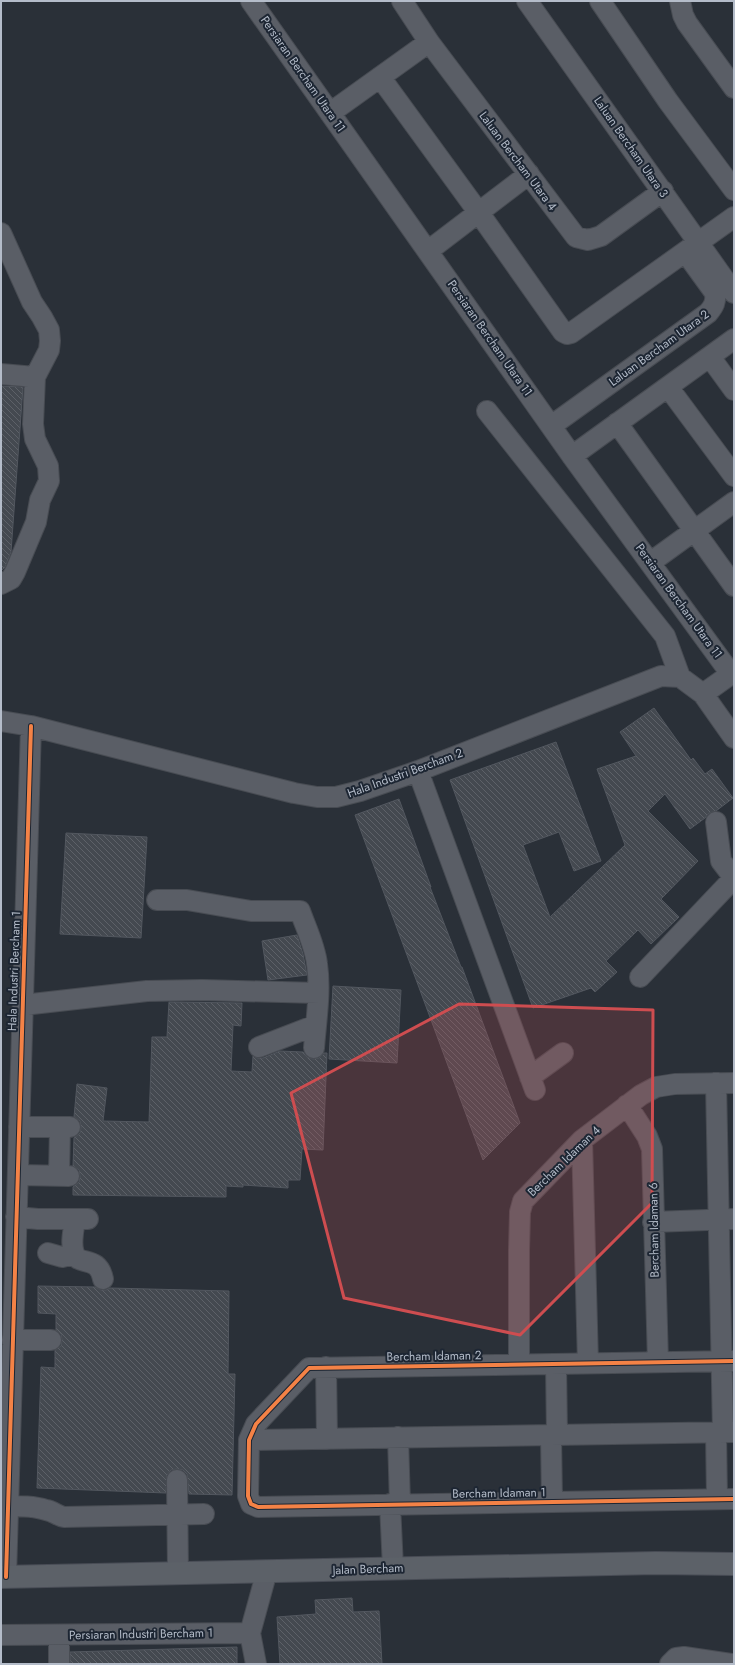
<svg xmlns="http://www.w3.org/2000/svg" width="735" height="1665" viewBox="0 0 735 1665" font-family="Jost,sans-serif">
  <defs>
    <pattern id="building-back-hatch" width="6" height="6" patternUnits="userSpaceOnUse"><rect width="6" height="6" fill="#444950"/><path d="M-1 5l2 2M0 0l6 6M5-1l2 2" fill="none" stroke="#5d6168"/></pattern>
  </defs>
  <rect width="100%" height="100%" fill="#2a3038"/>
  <path fill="url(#building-back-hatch)" stroke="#52575f" d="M1,386L23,387L11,552L5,567L1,571Z
    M654,708L691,760L693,758L705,774L712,769L733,798L716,811L709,813L705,818L690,829L665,794L648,811L698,861L661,899L679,917L651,944L638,930L606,961L617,972L595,992L591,988L533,1008L450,780L556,742L601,861L574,871L559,832L523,845L550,917L625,845L597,769L636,756L620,732Z
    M399,799L431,887H430L461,967H462L520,1123L483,1160L355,815Z
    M66,833L147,837L141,938L60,934Z
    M297,935L303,954L307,975L268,980L262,941Z
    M333,986L401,990L397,1063L329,1059Z
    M169,1002L242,1003L241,1026L233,1025L231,1071L252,1072L253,1056L258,1058H263L280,1051L303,1052L307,1057L313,1059L319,1058L324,1053H327L323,1150L302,1149L300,1180H288V1188L243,1185V1187L226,1186V1197L73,1195V1187L79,1182L80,1177L79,1170L73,1166L74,1138L80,1133L81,1127L80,1121L74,1117L77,1084L107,1088L103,1121L149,1122L152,1037H167Z
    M38,1286L95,1287L101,1290H106L110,1288L229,1291L228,1374H235L232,1495L189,1494L187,1474L183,1470L177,1469L171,1470L167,1475L166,1493L37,1488L41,1367L55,1368V1350L61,1346L62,1340L61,1334L56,1330V1314L38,1313Z
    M352,1598L353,1612L379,1611L382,1664H280L277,1617L316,1614L315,1600Z
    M237,1647V1664H70V1652Z"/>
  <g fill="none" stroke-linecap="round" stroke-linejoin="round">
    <defs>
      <path id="minor" d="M251,1L572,456L731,674
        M402,1L429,42L576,237L588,240L601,236L663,191
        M527,1L734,293
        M600,1L668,101L734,190
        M680,1L683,15L687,23L734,88
        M380,77L479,213L563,332L567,334L571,333L734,217
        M330,113L429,42
        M428,251L529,174
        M710,357L734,390
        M1,374L35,377
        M668,387L734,476
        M487,411L665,636L680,677
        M617,423L734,586
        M551,426L708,313C714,306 716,302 715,293L686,253
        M572,456L734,339
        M651,562L734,502
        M1,584L11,579L15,572L36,522L40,500L49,481L48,466L35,439L33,424L35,377L49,350L50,341L49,330L42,317L32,302L1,233
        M703,694L734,672
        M1,721L31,726L294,793L317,797H336L360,791L418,771L661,676L680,677L703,694L734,738
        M418,771L535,1090
        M716,822L721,861L734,878
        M157,900H187L251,911H300C306,928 315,946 317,964C321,991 316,1021 314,1048
        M640,977L734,878
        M23,1005L147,991L202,990L318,993
        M259,1047L316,1025
        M530,1077L563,1053
        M716,1083L723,1432
        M627,1105L647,1136L652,1149L658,1362
        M19,1127H70
        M582,1140L588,1363
        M18,1175L69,1176
        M59,1176L60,1127
        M16,1217L38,1219H88
        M75,1219C74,1229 70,1243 74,1253C78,1267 98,1254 103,1279
        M653,1222L734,1219
        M48,1253L62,1257L74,1254
        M12,1340H51
        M734,1361L309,1368L256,1424L249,1440L248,1496L251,1504L258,1507L734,1499
        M519,1364V1250L520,1212L523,1201L582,1140L641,1095L656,1087L675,1084L734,1083
        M556,1364L557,1435
        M326,1367L327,1439
        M716,1432L717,1499
        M551,1435L552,1502
        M398,1437L400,1504
        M249,1440L734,1432
        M177,1480L178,1573
        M390,1504L393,1568
        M7,1506C20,1506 34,1506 46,1510C53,1511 58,1516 64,1517L204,1514
        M6,1577L31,726
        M250,1633L267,1571
        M1,1635L250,1633L256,1664
        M59,1635V1664
        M670,1664L676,1658L684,1657L731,1664"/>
      <path id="major" d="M1,1577L656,1563L734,1564"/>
    </defs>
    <use href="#minor" stroke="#484c53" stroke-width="22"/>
    <use href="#major" stroke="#484c55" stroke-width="24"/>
    <use href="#minor" stroke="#5a5e66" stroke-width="20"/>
    <use href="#major" stroke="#5c6168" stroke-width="22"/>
    <defs>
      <path id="cycleway" d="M734,1361L309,1368L256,1424L249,1440L248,1496L251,1504L258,1507L734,1499
        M6,1577L31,726"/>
    </defs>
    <use href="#cycleway" stroke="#1d2633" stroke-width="6"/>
    <use href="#cycleway" stroke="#f48246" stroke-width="4"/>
  </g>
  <path fill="#ce4d50" fill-opacity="0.2" stroke="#ce4d50" stroke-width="3" stroke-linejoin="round" d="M459,1004L653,1010L652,1203L520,1335L344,1298L291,1093Z"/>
  <g text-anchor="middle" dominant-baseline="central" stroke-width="4" stroke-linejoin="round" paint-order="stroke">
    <g font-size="12" fill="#b4bcc9" stroke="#1d2633">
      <text transform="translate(303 74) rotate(55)">Persiaran Bercham Utara 11</text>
      <text transform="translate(631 147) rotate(55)">Laluan Bercham Utara 3</text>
      <text transform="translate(518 161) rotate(53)">Laluan Bercham Utara 4</text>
      <text transform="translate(490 338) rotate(55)">Persiaran Bercham Utara 11</text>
      <text transform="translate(659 348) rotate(-36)">Laluan Bercham Utara 2</text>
      <text transform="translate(679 601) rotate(54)">Persiaran Bercham Utara 11</text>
      <text transform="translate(405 773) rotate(-20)">Hala Industri Bercham 2</text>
      <text transform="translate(14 971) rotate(-88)">Hala Industri Bercham 1</text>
      <text transform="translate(564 1161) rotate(-44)">Bercham Idaman 4</text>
      <text transform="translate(654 1230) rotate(-91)">Bercham Idaman 6</text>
      <text transform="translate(434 1356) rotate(-1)">Bercham Idaman 2</text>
      <text transform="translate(499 1493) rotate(-1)">Bercham Idaman 1</text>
      <text transform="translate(368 1569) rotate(-2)">Jalan Bercham</text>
      <text transform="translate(141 1634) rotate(-1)">Persiaran Industri Bercham 1</text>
    </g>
  </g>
  <rect width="735" height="1665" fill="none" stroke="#b4bcc9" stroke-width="4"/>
</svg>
